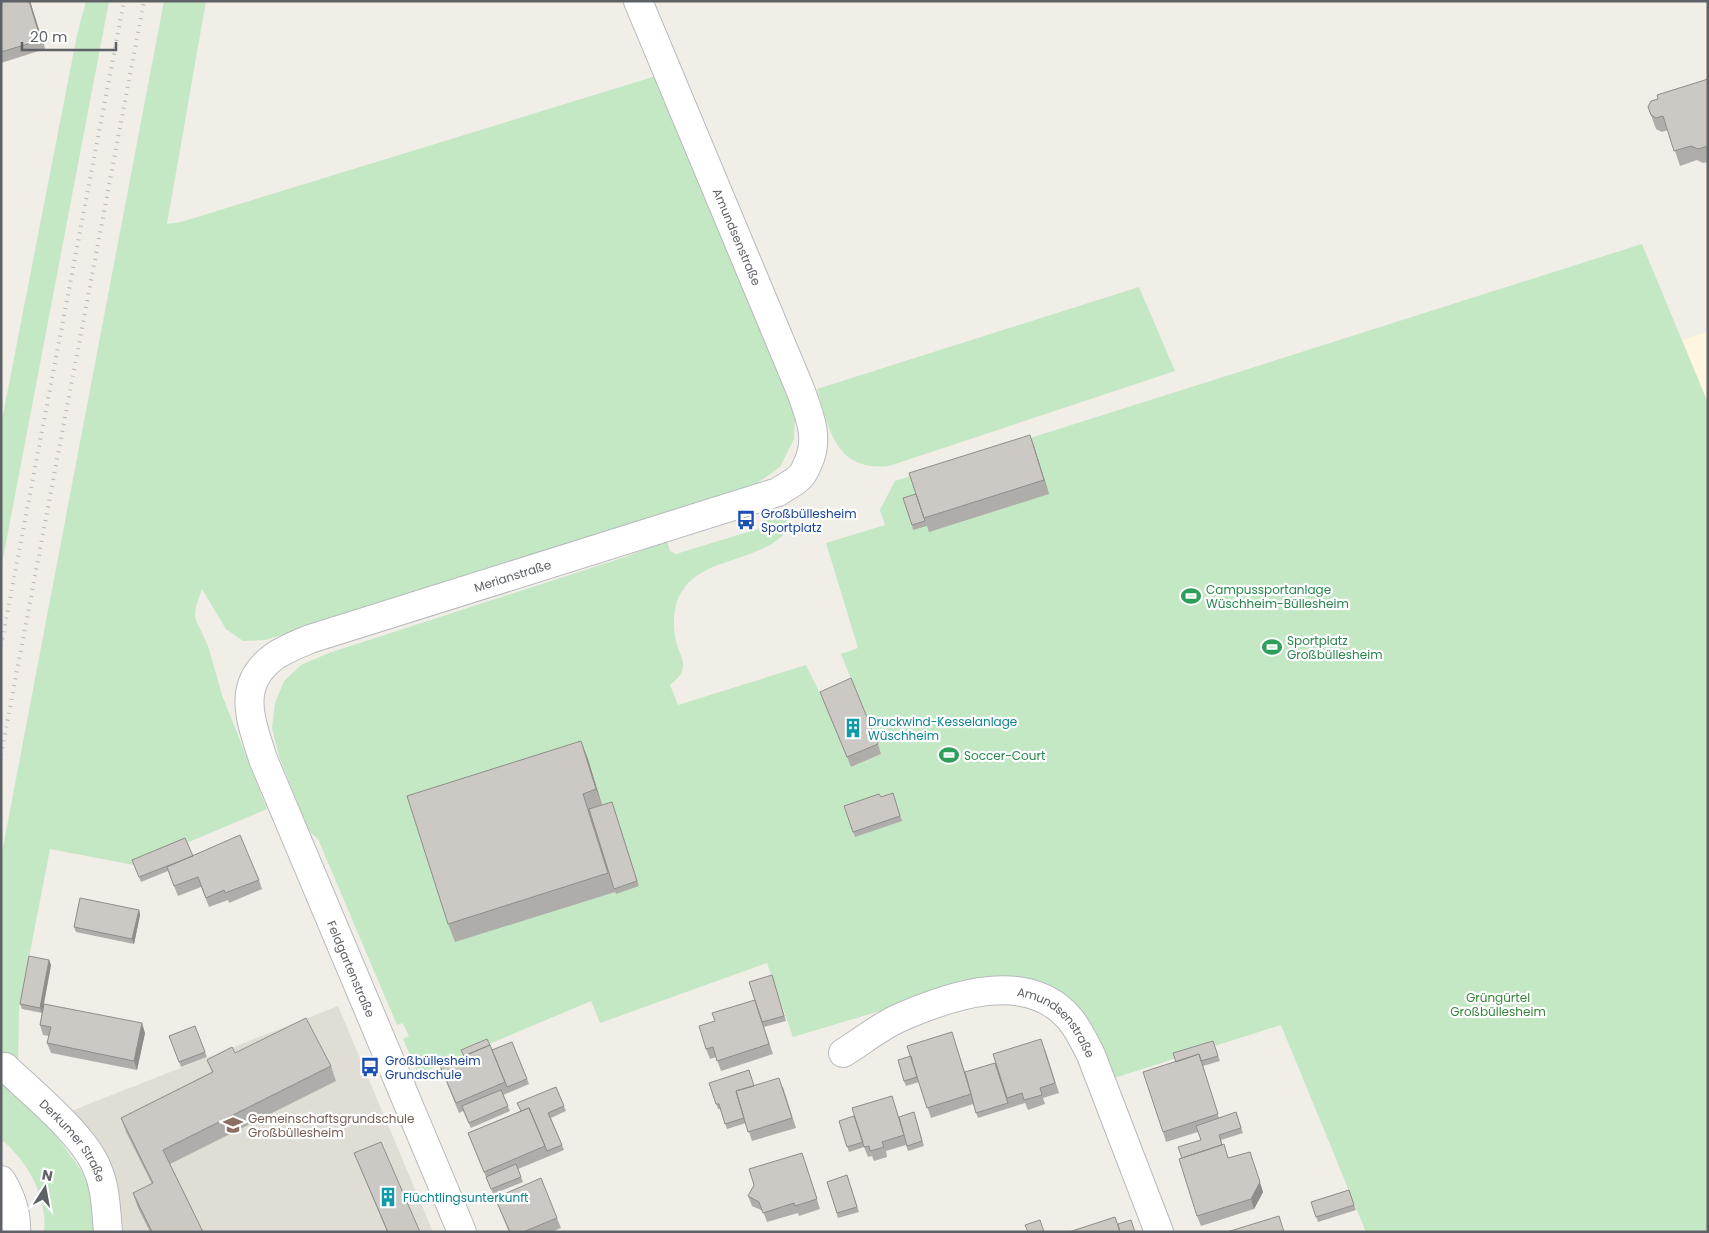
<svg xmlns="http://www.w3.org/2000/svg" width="1709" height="1233" viewBox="0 0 1709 1233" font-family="Poppins,sans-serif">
  <rect width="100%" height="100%" fill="#f0eee6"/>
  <path fill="#fef6de" d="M1708,332V403L1682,340Z"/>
  <path fill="#e0ddd5" d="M338,1006L433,1232H117L66,1113Z"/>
  <path fill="#c4e7c4" d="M86,1H109L1,569V425L77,35Z
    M164,1H206L167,224L181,222L656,76L789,393L795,417L794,439L780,467L756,484L725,495L265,640L243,641L226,629L202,589L196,606L195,618L208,646L222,695L267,809L134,865L50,849L19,1009L18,1066L1,1062V858Z
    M1642,244L1708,403V1232H1366L1281,1025L1114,1078L1090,1026L966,985L793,1037L767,963L600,1023L591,1001L418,1074L403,1039L409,1036L403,1023L397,1025L318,839L310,832L306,824L279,756L272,728L275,703L284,681L301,665L329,653L625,557L667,541L670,551L676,554L761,528L765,522L762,511C770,510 777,508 783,515C805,540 737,558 724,563C717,565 709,568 703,572C697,575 689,581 685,587C672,602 672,627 677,645C679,651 684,660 683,667C682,675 677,679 670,685L678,705L806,665L824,701L851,767L881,754L841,654L858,648L826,543L885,525L880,510L895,481Z
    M1139,287L1175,371L889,466C835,471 830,431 817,389Z
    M1,1082L48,1125L81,1170L92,1195L95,1232H44C48,1196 27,1161 1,1139Z"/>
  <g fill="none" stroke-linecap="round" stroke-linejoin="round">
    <defs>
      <g id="minor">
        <path id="s1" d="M843,1053C861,1042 879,1027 899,1018C949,996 1027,968 1070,1019C1079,1030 1085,1043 1091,1055L1159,1232"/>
        <path id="s2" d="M5,1067C31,1092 84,1135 97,1168C106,1188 106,1211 108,1232"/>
        <path d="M1,1180C11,1196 17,1213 16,1232"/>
        <path id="s3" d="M462,1232L263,759C251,721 235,684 275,656C285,649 298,644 310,639L778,492C785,487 794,483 800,477C804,473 806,468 808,463C820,438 809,414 800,389L638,1"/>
      </g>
    </defs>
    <use href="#minor" stroke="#b7b9bd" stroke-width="30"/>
    <use href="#minor" stroke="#fff" stroke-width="28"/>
    <path stroke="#b5b6b7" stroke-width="4" stroke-dasharray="1 6" stroke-linecap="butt" d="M1,646L124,1
      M1,755L144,1"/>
  </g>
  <path fill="#afada9" d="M1,1H30L45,49L1,63Z
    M1708,79V162L1703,163L1697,160L1680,166L1668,130L1662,132L1656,129L1648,107L1658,99Z
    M1030,435L1049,494L929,532L927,526L913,530L912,525L916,494Z
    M820,692L878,744L881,754L851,767Z
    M581,741L602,805L612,802L639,886L616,894L615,892L455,942L448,924Z
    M893,793L902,821L855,837L844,806L881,797Z
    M193,856L259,880L262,889L229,903L228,900L209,907L201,887L178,896L168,871L141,882L132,860Z
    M139,910L140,915L134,944L76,932L74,927Z
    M49,960L51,965L44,1004L145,1033L137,1070L51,1053L47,1043L49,1036L43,1035L40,1025L42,1013L22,1009L20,1004Z
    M772,975L786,1021L764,1027L773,1054L721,1071L716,1057L710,1059L706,1049L715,1021L755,1000Z
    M195,1026L207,1057L181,1067L169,1036Z
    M1213,1041L1220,1061L1203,1066L1219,1118L1236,1112L1243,1133L1221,1140L1222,1145L1229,1158L1250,1152L1263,1192L1254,1209L1201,1226L1197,1216L1182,1158L1201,1140L1198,1132L1166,1142L1163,1132L1176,1062Z
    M512,1042L529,1084L503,1095L510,1111L471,1128L463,1111L459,1113L440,1066L492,1050Z
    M955,1042L965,1072L1045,1049L1059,1093L1043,1098L1045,1104L1028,1110L1025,1103L978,1118L973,1104L931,1118L919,1082L906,1086L904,1081Z
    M235,1053L331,1066L336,1081L170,1164L203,1232H150L138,1208L133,1193L152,1184L126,1132L121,1118L212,1072L207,1060Z
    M709,1083L783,1087L796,1128L752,1141L746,1123L727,1129L720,1109H718Z
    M556,1087L566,1111L551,1118L564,1150L518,1169L523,1182L493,1194L468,1133L520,1111Z
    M914,1112L924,1146L908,1151L906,1145L886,1151L887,1157L874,1161L872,1156L868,1157L864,1147L849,1152L839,1121L899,1117Z
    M354,1153L420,1232H387Z
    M805,1162L820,1209L799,1216L798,1213L767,1222L763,1211L752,1206L748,1196Z
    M847,1175L859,1212L838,1218L827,1182Z
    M1349,1190L1356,1210L1318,1222L1311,1202Z
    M495,1198L557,1218L561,1228L551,1232H509Z"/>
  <path fill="#8f8d89" d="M29,1H30L45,49L41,40Z
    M1030,435L1035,449L1049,494L1044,480Z
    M581,741L588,759L603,808L596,789Z
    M139,910L140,915L134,944L132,939Z
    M49,960L51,965L42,1013L40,1008Z
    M142,1023L145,1033L137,1070L134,1061Z
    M1250,1152L1263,1192L1254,1209L1251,1199Z"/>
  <path fill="#ccc9c4" stroke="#8f8d89" d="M1,1H29L41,40L1,52Z
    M1708,79V146L1698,149L1691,146L1674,151L1663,116L1656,118L1651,115L1648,107L1651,101L1658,99L1657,95Z
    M1030,435L1044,480L924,518L909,473Z
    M916,494L925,521L912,525L903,498Z
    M851,678L878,744L847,757L820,692Z
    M581,741L596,789L583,794L608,873L448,924L407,796Z
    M893,793L900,816L853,832L844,806L879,794L881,797Z
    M612,802L637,881L614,889L589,809Z
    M240,835L259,880L225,893L224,890L206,898L198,877L174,886L167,867Z
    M185,838L193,856L139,877L132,860Z
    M80,898L139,910L132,939L74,927Z
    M29,956L49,960L40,1008L20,1004Z
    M772,975L784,1016L762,1022L749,982Z
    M755,1000L769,1044L717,1061L713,1047L706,1049L699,1026L715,1021L712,1013Z
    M44,1004L142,1023L134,1061L47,1043L51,1027L40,1025Z
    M306,1018L331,1066L163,1150L203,1232H152L133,1193L153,1183L121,1118L213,1072L207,1060L232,1047L235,1053Z
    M195,1026L205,1052L179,1062L169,1036Z
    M952,1032L971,1094L927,1108L907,1046Z
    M487,1039L490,1045L464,1056L461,1050Z
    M1041,1039L1055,1083L1040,1088L1042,1095L1024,1100L1022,1093L1007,1098L993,1054Z
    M1213,1041L1218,1056L1201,1061L1199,1054L1176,1062L1173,1053Z
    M512,1042L527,1079L507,1087L492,1050Z
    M490,1045L505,1082L456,1103L440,1066Z
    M1199,1054L1218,1114L1163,1132L1143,1072Z
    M911,1056L917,1077L904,1081L898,1060Z
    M995,1063L1008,1103L976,1113L971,1094L965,1072Z
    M749,1070L754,1086L736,1091L744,1118L725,1124L719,1104H716L709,1083Z
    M779,1078L792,1118L748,1132L736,1091Z
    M556,1087L564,1106L548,1113L562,1145L547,1151L529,1108L521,1111L517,1103Z
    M501,1090L508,1106L469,1123L462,1106Z
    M892,1096L904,1135L882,1142L884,1147L870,1151L869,1146L864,1147L852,1108Z
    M529,1108L545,1146L484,1172L468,1133Z
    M914,1112L922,1141L907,1146L899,1117Z
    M1236,1112L1241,1128L1219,1135L1222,1145L1182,1158L1178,1147L1201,1140L1196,1126Z
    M854,1116L863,1142L847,1147L839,1121Z
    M381,1142L420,1232H388L354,1153Z
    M1224,1144L1228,1158L1250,1152L1260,1182L1251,1199L1197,1216L1179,1159Z
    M802,1153L817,1199L795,1206L794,1203L763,1213L759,1202L748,1196L754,1185L749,1169Z
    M516,1164L521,1177L491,1189L486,1177Z
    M847,1175L857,1207L837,1213L827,1182Z
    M541,1178L557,1218L523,1232H510L495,1198Z
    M1349,1190L1354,1205L1316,1217L1311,1202Z
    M1279,1216L1284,1232H1227Z
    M1115,1217L1120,1232H1069Z
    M1040,1220L1044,1232H1028L1025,1225Z
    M1131,1220L1135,1232H1120L1118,1224Z"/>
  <defs>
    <symbol id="bus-bare" viewBox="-9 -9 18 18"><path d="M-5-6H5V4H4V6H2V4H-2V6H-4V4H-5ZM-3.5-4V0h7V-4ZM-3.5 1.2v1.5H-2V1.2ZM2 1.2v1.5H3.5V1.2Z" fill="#1a4fb4" stroke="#fff" stroke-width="2.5" paint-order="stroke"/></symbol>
    <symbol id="stadium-bare" viewBox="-9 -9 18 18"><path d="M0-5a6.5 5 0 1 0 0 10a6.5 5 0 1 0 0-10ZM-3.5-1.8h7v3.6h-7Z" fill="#2e9e5b" stroke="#fff" stroke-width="2.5" paint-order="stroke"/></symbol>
    <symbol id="building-bare" viewBox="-9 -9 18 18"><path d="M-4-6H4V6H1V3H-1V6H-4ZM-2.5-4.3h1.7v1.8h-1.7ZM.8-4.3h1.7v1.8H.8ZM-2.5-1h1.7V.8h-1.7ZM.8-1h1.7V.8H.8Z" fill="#0f9aa8" stroke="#fff" stroke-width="2.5" paint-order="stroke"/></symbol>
    <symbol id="school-bare" viewBox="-9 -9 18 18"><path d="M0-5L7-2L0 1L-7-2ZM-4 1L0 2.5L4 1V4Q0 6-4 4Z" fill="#8d6e63" stroke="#fff" stroke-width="2.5" paint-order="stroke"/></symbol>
  </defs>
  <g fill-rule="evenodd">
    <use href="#bus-bare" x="732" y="506" width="28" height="28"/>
    <use href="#stadium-bare" x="1177" y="582" width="28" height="28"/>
    <use href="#stadium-bare" x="1258" y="633" width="28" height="28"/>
    <use href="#building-bare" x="839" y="714" width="28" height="28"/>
    <use href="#stadium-bare" x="935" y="741" width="28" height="28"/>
    <use href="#bus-bare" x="356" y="1053" width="28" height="28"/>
    <use href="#school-bare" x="219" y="1111" width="28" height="28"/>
    <use href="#building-bare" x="374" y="1183" width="28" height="28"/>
  </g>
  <g text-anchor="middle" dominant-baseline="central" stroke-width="4.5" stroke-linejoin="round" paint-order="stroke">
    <g font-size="12" fill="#5e6267" stroke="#fff">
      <text transform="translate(737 237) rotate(67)">Amundsenstraße</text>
      <text stroke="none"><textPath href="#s3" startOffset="878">Merianstraße</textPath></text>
      <text transform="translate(351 969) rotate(67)">Feldgartenstraße</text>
      <text stroke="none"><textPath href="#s1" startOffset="241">Amundsenstraße</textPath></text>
      <text stroke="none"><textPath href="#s2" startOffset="101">Derkumer Straße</textPath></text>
    </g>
    <g font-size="12" fill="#164399" stroke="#fff" text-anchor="start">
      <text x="761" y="513">Großbüllesheim<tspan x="761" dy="14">Sportplatz</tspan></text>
      <text x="385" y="1060">Großbüllesheim<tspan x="385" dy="14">Grundschule</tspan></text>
    </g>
    <g font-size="12" fill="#27864d" stroke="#fff" text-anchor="start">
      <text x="1206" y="589">Campussportanlage<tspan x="1206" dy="14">Wüschheim-Büllesheim</tspan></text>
      <text x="1287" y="640">Sportplatz<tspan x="1287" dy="14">Großbüllesheim</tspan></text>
      <text x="964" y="755">Soccer-Court</text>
    </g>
    <g font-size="12" fill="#0d838f" stroke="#fff" text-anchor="start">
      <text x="868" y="721">Druckwind-Kesselanlage<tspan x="868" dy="14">Wüschheim</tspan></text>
      <text x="403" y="1197">Flüchtlingsunterkunft</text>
    </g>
    <g font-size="12" fill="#368539" stroke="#fff">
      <text x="1498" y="997">Grüngürtel<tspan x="1498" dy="14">Großbüllesheim</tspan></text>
    </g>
    <g font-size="12" fill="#785e54" stroke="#fff" text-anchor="start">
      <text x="248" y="1118">Gemeinschaftsgrundschule<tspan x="248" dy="14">Großbüllesheim</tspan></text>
    </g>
  </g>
  <rect width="1709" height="1233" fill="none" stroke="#5e6267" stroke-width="5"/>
  <g transform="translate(45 1188) rotate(11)" stroke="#ffffff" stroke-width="4" paint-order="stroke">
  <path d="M0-4L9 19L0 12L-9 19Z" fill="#5e6267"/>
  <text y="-8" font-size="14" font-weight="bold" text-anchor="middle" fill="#5e6267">N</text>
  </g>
  <path d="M22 42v8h94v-8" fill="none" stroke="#5e6267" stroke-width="2.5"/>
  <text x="30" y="42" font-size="15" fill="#5e6267" stroke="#ffffff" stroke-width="4" paint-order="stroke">20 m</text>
</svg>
